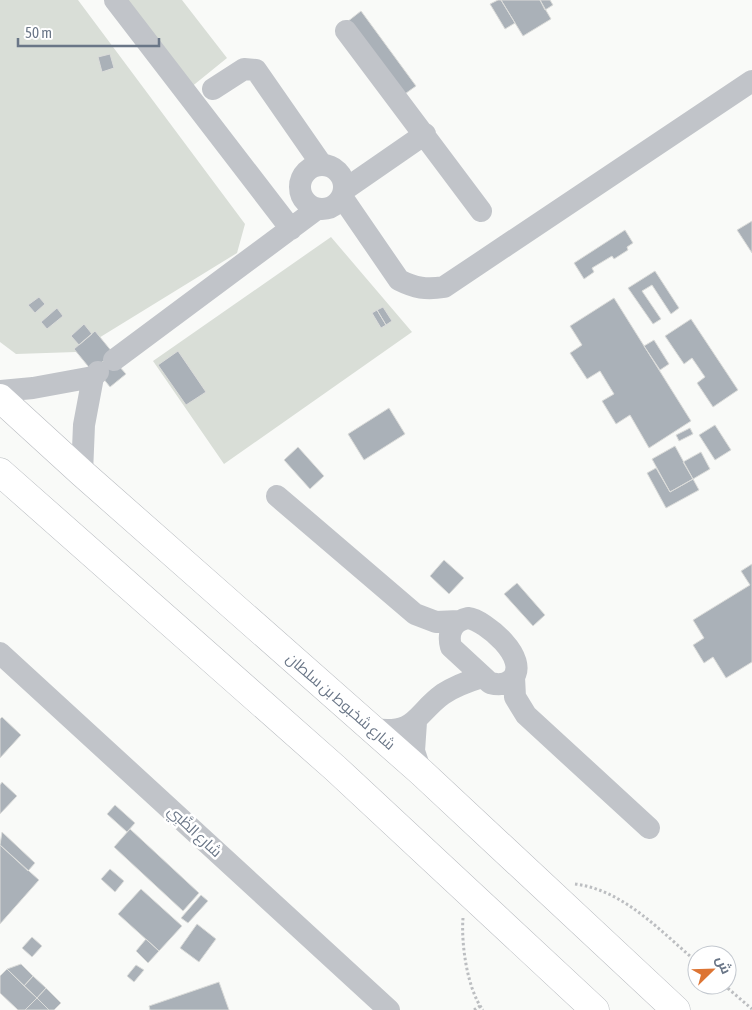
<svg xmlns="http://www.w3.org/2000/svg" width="752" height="1010" viewBox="0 0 752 1010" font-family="'Asap Condensed',Cairo,sans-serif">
  <rect width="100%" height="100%" fill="#f9faf8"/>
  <path fill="#d9ded7" d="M0,0H78L245,224L237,253L76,352L16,354L0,342Z
    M121,0H182L227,58L190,88Z
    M331,237L412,332L224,464L153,361Z"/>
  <path fill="#aab1b8" stroke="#dbdcda" d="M498,0H501L515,23L505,29L490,4Z
    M501,0H540L551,19L523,36Z
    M540,0H550L553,5L545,10Z
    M361,11L416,86L402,96L347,22Z
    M110,54L114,68L102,72L98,57Z
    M752,221V253L737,230Z
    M625,230L633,243L627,247L628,250L614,259L612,256L592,268L594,272L584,279L574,263Z
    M655,271L679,308L671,314L652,285L642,291L661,319L653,324L628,288Z
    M39,297L45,304L35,313L28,305Z
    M614,298L691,421L649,448L630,415L616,424L602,401L614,394L600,371L587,379L570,353L582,345L570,326Z
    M383,307L392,321L386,325L377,310Z
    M57,308L63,316L47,329L41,322Z
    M377,310L386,325L381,328L372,313Z
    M691,319L738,390L713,407L697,383L705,377L692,358L684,364L665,336Z
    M84,324L92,334L79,345L71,336Z
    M95,331L113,353L92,371L74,349Z
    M654,340L669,364L660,370L644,346Z
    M178,351L206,392L186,405L158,365Z
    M110,356L126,374L110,387L95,368Z
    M389,408L405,434L364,460L348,434Z
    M715,425L731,450L715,460L699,435Z
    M690,428L693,434L679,441L676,435Z
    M675,446L693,479L670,492L652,459Z
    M298,447L324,476L310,489L284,460Z
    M701,452L710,469L693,479L683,462Z
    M656,468L670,492L693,479L699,490L666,508L647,473Z
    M444,560L464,578L449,594L430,576Z
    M752,564V662L726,678L713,657L704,663L693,645L704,638L693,620L750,585L741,571Z
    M517,583L545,615L533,626L504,594Z
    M2,717L21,735L0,758V719Z
    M2,782L17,796L0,814V785Z
    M115,805L135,823L127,832L107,814Z
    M130,829L199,893L183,911L114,847Z
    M2,832L35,863L28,871L0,845Z
    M0,845L39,880L0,924Z
    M110,869L124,881L115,892L101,879Z
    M141,889L182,926L159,951L118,914Z
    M201,895L208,901L188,923L181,918Z
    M197,924L216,939L199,962L180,948Z
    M32,937L42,946L32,957L22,948Z
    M146,939L159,951L148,963L136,951Z
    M21,964L33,976L24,986L7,969Z
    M136,965L144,970L134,982L127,976Z
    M7,969L37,998L25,1010H18L0,993V976Z
    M33,976L46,988L37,998L24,986Z
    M219,982L229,1010H150L149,1006Z
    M46,988L61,1003L54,1010H49L37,998Z
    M37,998L49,1010H25Z"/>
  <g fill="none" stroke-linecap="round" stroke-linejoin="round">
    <defs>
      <path id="major" d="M0,398L82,473L421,772L676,1010
        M0,472L335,768L595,1010"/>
    </defs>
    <use href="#major" stroke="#b7babf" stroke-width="29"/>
    <path stroke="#bcbec1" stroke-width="3" stroke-dasharray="2.5 2.5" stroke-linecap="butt" d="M575,884C624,890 661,932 697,962
      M463,918C461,943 467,989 483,1010
      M724,985L752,1009
      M474,1010L480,1006"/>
    <path stroke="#c1c4c9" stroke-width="22" d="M115,0L291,229
      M346,31L481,211
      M213,89L244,69L256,70L322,165
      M300 187a22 22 0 1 1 44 0a22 22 0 1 1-44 0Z
      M344,190L425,134
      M342,197L399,280C415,288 426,290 444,287L752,81
      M114,360L317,209
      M0,391L33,388L93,377L98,372
      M82,473L84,425L93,377
      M277,496L415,614L436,622L459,621
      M468,618C485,620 531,659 512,679C506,685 498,685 490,683L451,647C447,632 453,621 468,618Z
      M0,653L389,1010
      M514,677L515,697L526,715L649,828
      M416,722L414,751L421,772
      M374,729C417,735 415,714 443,694C455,686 469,681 482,677"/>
    <use href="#major" stroke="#fff" stroke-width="28"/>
  </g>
  <g text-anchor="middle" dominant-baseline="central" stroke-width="5" stroke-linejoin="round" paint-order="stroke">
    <g font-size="15" fill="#6a7687" stroke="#fff">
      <text transform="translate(341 701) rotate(41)">شارع شخبوط بن سلطان</text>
      <text transform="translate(195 831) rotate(43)">شارع الظَّبِي</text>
    </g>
  </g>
  <g transform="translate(712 970) rotate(67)"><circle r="24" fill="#ffffff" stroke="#c3c8cf"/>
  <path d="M0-4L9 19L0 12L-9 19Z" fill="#dd7534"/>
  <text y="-8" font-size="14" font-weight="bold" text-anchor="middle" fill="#6a7687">ش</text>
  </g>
  <path d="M18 38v8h141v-8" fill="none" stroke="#6a7687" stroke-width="2.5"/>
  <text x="25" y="38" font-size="15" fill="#6a7687" stroke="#ffffff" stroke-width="4" paint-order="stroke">50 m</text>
</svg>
